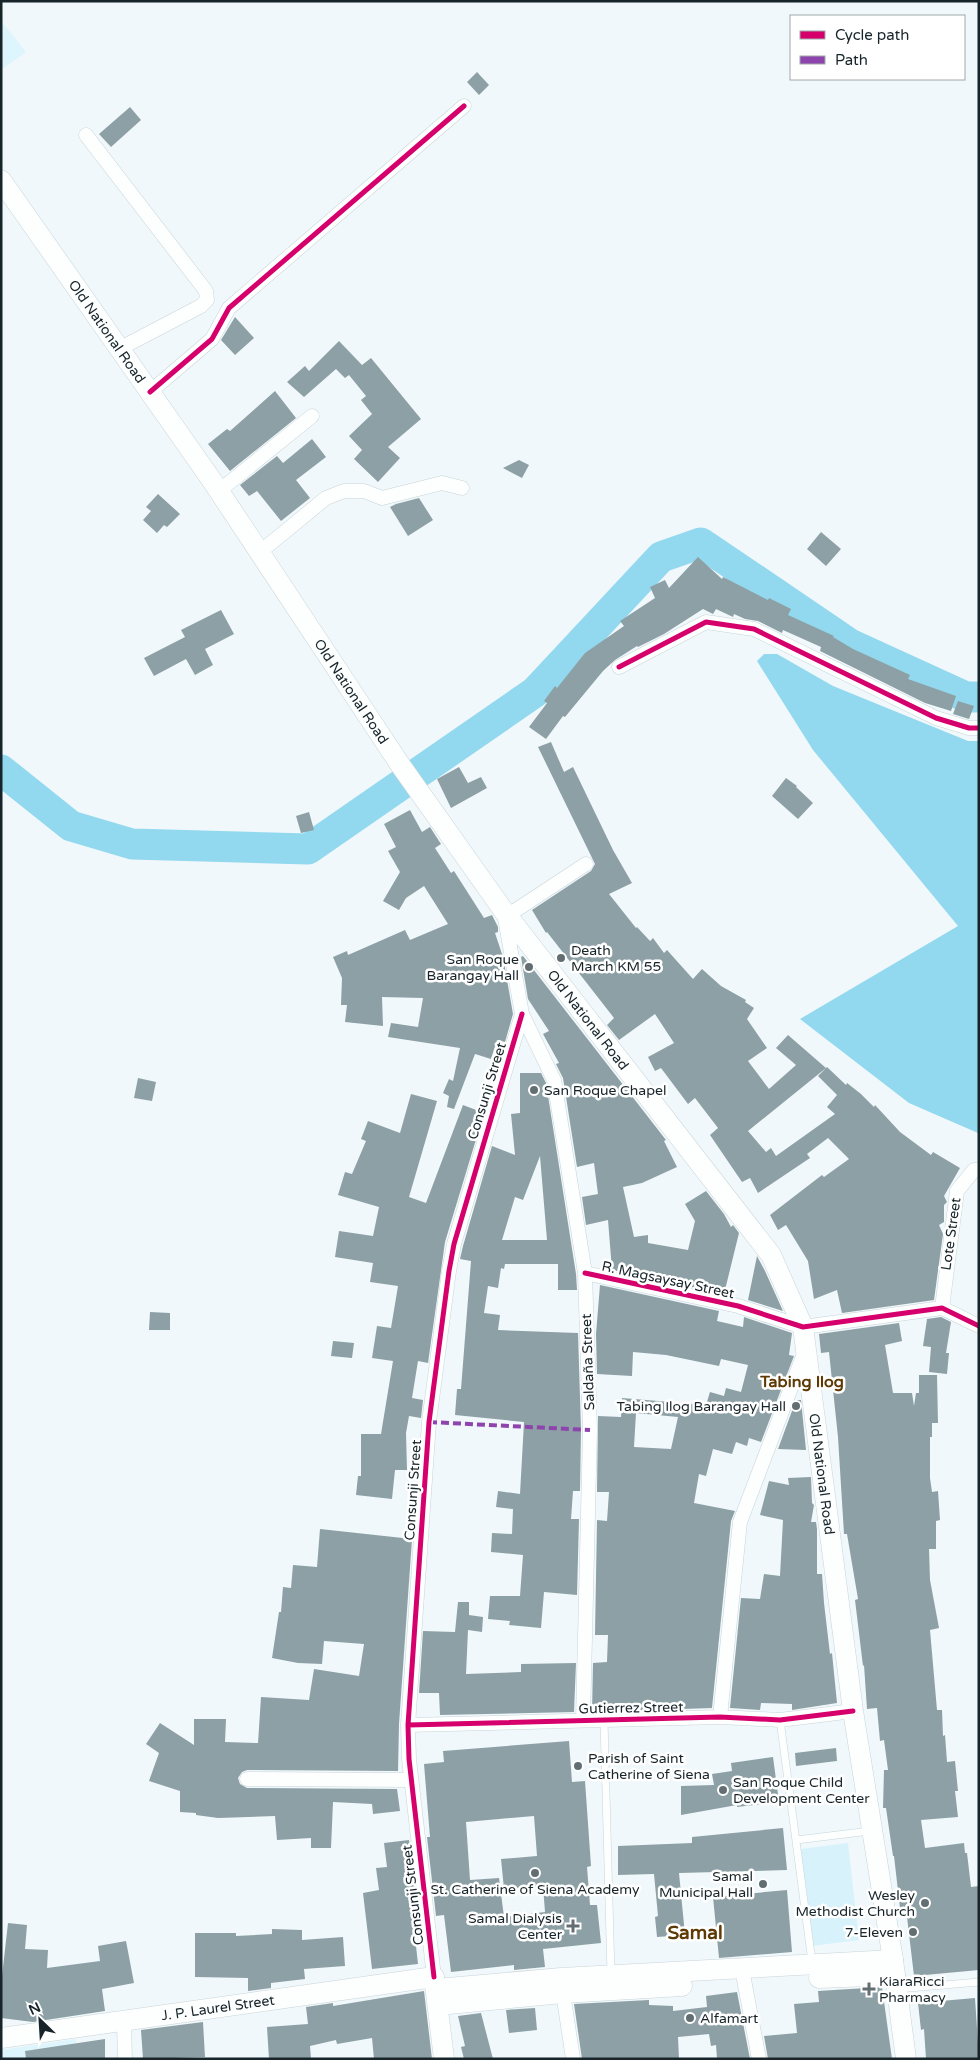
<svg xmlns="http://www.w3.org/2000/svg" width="980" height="2060" viewBox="0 0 980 2060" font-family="'Varela Round',sans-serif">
  <rect width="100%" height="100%" fill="#f0f8fb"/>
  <path fill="#ddf5fd" d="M1,21L26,52L1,70Z
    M76,2039V2059H1V2050Z"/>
  <path fill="#d7f2fb" d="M848,1843L859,1940L812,1946L801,1849Z"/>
  <path fill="#92d8ee" d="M764,654H777L833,686L968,741H979L978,1133L909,1103L800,1019L958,926L813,750L757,661Z"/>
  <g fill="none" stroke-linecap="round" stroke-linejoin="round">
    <path stroke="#92d8ee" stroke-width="31" d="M1,770L71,826L132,844L308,849L535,692L661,557L701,543L850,644L966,697H979"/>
  </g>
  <path fill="#8da0a5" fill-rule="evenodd" d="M477,72L489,85L479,95L467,82Z
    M130,107L141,120L111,147L99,134Z
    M235,317L254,338L235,355L221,340Z
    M339,341L362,365L371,358L421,419L388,447L400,458L378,482L354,459L362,450L349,436L372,414L361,400L366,396L349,375L345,378L336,369L304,397L287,382L305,366L309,371Z
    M275,391L296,418L230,471L208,444L227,429L230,431Z
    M312,439L326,457L296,480L310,498L281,521L257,491L249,496L240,485L277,456L283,463Z
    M519,460L529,465L522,478L503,468Z
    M158,494L180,514L167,527L164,525L157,533L143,520L151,511L146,507Z
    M419,498L433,520L408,536L390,507L396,504Z
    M821,532L841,549L826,566L807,549Z
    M698,557L722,579L723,577L768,600L769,598L791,609L788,615L834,636L833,637L853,649L910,675L908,679L956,696L951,711L925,703L820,651L821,647L783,630L782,633L758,621L745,619L734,614L733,617L716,609L713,614L703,609L664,634L638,647L637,646L615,660L603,671L565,717L563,716L546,739L529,727L547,703L544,701L555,686L557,688L585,653L624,626L620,621L655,598L650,587L665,580L669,588Z
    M221,610L234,634L205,649L213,665L195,675L186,659L154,676L144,658L185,637L181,630Z
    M958,701L974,706L969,719L953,714Z
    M551,742L564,772L573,767L613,850L632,883L609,894L636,928L637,927L650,941L653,938L664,953L667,950L693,979L702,969L721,986L746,1000L745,1002L754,1008L747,1019L767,1048L748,1061L769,1089L796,1065L776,1048L788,1035L826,1068L748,1131L766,1152L771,1148L776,1156L835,1114L827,1107L837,1095L818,1076L827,1067L846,1085L847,1083L861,1094L874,1107L875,1105L900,1132L931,1155L933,1152L960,1168L944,1196L947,1202L944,1205V1222L939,1225L943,1234L934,1300L842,1313L837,1290L814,1299L808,1261L786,1225L778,1230L770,1215L822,1175L824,1177L849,1159L828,1138L807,1154L810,1158L758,1193L750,1178L742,1182L710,1135L718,1128L695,1098L688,1104L661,1068L655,1071L648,1057L674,1043L655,1014L619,1040L607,1025L614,1018L547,932L546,933L532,910L591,871L595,864L538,747Z
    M459,767L468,783L481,777L487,788L451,808L437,779Z
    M786,778L797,786L796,787L813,803L798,819L772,796Z
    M410,810L422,832L430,827L439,841L441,844L435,848L451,873L454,871L484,918L492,915L498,927V932L495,933L503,957L513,1014L505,1042L497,1040L491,1059L475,1054L454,1109L447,1107L449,1096L443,1093L449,1079L453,1081L460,1048L388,1037L391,1023L418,1027L423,998L382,997L383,1026L345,1022L347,1005H341L342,978L333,957L347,951L348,955L405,930L410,940L448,924L424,886L406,898L399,910L383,901L400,872L388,851L396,847L384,824Z
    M309,812L314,830L301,833L296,816Z
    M523,956L666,1140L664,1141L677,1167L642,1183L623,1187L634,1237L648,1235V1243L688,1250L695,1221L685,1204L706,1191L724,1214L731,1227L733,1225L739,1233L724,1294L612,1270L608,1220L586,1225L582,1197L598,1194L594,1163L577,1167L563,1078L556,1064L559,1063L543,1034L549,1031L528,999L521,957Z
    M520,1073H541L546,1083L576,1274L577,1290H558V1264H505L504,1269L501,1268L498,1288L488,1286L484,1313L500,1315L498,1330L578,1333L581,1430L580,1491H573L571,1519H579L577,1595L544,1592L541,1628L509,1625L510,1621L488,1619L490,1596H520L523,1555L491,1552L492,1533L512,1534L513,1509L496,1507L498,1491L520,1494L524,1422L455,1415L457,1389H461L471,1261L460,1259L463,1246L492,1146L515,1155L511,1114L520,1113ZM540,1156L547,1240H502L515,1197L523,1200Z
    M138,1078L156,1082L152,1101L134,1098Z
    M411,1094L437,1101L409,1197L426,1203L463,1105L484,1113L445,1242L428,1363L418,1361L412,1398L423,1400L421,1418L409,1416L406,1433L407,1470H395L392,1499L356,1495L358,1476H361V1434H381L393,1361L372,1358L377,1326L391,1328L398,1286L370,1282L373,1263L335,1257L339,1231L373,1236L379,1207L338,1195L345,1172L352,1174L366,1141L361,1139L368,1121L400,1133Z
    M757,1256L765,1271L783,1311L748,1300Z
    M600,1285L719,1311L717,1321L743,1327L744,1317L792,1333L789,1355L794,1356L761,1442L749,1438L747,1446L736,1442L732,1454L713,1449L706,1476L699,1474L694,1503L735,1511L731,1521L712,1708L592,1712L593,1663L607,1662L608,1635H595L597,1520L607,1521L609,1492H597L598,1416L621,1417L622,1398L706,1405L710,1392L724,1396L726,1388L741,1392L748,1365L721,1359L719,1366L666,1355L633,1352L632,1376L597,1374L596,1334ZM636,1413L678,1417L671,1449L634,1447Z
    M150,1312L170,1313V1330H149Z
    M941,1317L951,1322L946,1353H949L947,1374L929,1372L931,1347L923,1346L927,1319Z
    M899,1323L902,1341L885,1345L893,1393H912L914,1406L916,1393H919V1375H937L938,1423H932V1437H930V1478L932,1492L938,1491L940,1520L936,1521V1549H929L930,1580L939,1628L930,1630L937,1710H942L943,1736L945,1735L947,1762L955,1761L958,1791H955L958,1817L921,1820L925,1848L964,1843L965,1853H967L971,1887L979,1886V1970L914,1976L907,1917H901L894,1856H893L886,1808H883L884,1770H888L884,1740L880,1741L877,1708L867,1709L864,1665L863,1666L855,1600L858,1599L847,1534H844L838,1437L829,1352L821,1353L819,1334Z
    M333,1341L354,1343L352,1358L331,1356Z
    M796,1400H801L806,1450L778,1449Z
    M811,1477L812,1503L814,1505L811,1522H816L817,1529V1574H822L824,1603L830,1654L832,1653L837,1703L792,1710V1704L761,1703L760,1710L730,1708L741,1598L760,1599L764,1574L780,1576L783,1520L760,1515L769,1481L789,1485L788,1478Z
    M320,1529L412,1539L399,1724L398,1771L247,1770L242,1772L238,1778L240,1784L247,1788L397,1789L400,1811L373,1814L372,1804L333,1802L331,1848H311V1838L277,1840L275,1816L218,1818L196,1815V1813L180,1812V1791L149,1781L159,1753L146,1744L160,1723L194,1745V1719H226L225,1742L258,1743L261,1697L309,1700L314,1669L359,1676L364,1644L324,1641L322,1664L298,1663L272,1658L279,1612H281L283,1587L291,1588L293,1565L317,1567Z
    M458,1602H469V1615L483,1617L482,1632L468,1630L466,1674L521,1672V1664L576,1663L574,1712L440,1715L439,1693H419L423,1631L455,1632Z
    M569,1741L572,1782L585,1781L591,1866L587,1867L590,1905H597L601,1943L543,1949L545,1967L514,1970V1965L451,1972L444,1915L436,1916L427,1837H430L424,1764L444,1762L443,1751ZM534,1816L537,1856L501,1859L504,1889L543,1886L545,1912L504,1917L499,1878L470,1880L466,1822Z
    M836,1748L837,1761L796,1766L795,1753Z
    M773,1757L779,1802L737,1807V1805L681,1815V1786L714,1785L712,1774L732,1771L731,1763Z
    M783,1828L787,1870L679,1873L685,1935L657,1937L655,1917L658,1916L654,1874L618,1875V1846L692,1843V1837Z
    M409,1840L418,1918L413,1919L418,1964L372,1969L363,1893L379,1890L376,1868L387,1867L384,1843Z
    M787,1890L792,1952L719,1958L713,1897Z
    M8,1923L27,1925L25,1949L48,1950L47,1968L100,1961L98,1946L126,1941L134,1983L102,1989L105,2011L33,2022L1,2018V1985Z
    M272,1929L302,1930V1940L343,1937L345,1966L304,1969L305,1979L271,1983V1988L248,1991V1978L195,1977V1933H236V1936L272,1934Z
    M882,1987L892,2059H768L764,2036L797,2033L794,2004L819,2002L818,1991Z
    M424,1991L432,2059H374L372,2038L337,2044L336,2040L310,2046L311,2059H269L267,2027L308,2024L306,2007L333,2003V2006Z
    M737,1992L750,2059H717L716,2045L711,2046L709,2034L678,2037L679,2059H582L574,2004L649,2000V2005L673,2006V2011L707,2007L706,1996Z
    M975,1998L979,2059H926L924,2029L921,2030L918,2003Z
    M535,2008L537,2030L509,2033L506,2010Z
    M481,2013L493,2059H464L461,2047L465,2046L458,2016Z
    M203,2022L205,2057L143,2059L141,2030Z
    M105,2039V2059H26L25,2051Z"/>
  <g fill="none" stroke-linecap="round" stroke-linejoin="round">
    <defs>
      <path id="lane" d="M604,1720L611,1974
        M780,1720L812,1962
        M796,1840L870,1831
        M897,1989L979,1982"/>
      <path id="street" d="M86,135L206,291L207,300L201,306L119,349
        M150,392L212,339L229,308L464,106
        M219,491L312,416
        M260,552L326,498L344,491H364L382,498L442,483L462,488
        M619,667L706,622L754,629L936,718L969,728H979
        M504,913L522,1014L554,1080L585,1273L590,1430L583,1720
        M507,916L586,864
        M585,1273L738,1306L803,1327L942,1308L979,1326
        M942,1308L957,1191L974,1170L979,1169
        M720,1717L740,1522L805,1351
        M408,1725L720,1717L780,1720L853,1711
        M247,1779L411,1780
        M742,1969L759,2059
        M434,1977L409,1759L408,1725L429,1422L449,1271L454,1244L522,1014
        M562,1986L573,2059
        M124,2022L125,2059"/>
      <g id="secondary">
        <path id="s1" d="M1,180L213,482L401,766L503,910L771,1255L803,1327L853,1711L893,1960L906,2059"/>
        <path d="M819,1978L895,1975"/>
        <path d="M436,1989L561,1978L893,1960"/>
        <path d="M438,2005L563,1993L682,1986"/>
        <path id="s2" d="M1,2038L434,1977L444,2059"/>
      </g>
    </defs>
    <use href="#lane" stroke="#c9d4d8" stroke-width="8"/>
    <use href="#street" stroke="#c9d4d8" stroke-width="15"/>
    <use href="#secondary" stroke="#c9d4d8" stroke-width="21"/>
    <use href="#lane" stroke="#fdfefe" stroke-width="7"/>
    <use href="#street" stroke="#fdfefe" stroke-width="14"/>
    <use href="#secondary" stroke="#fdfefe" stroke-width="20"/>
    <path stroke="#8e44ad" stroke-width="4" stroke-dasharray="8 4" stroke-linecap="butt" d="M429,1422L590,1430"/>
    <defs>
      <path id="cycleway" d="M150,392L212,339L229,308L464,106
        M619,667L706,622L754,629L936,718L969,728H979
        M585,1273L738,1306L803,1327L942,1308L979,1326
        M408,1725L720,1717L780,1720L853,1711
        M434,1977L409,1759L408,1725L429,1422L449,1271L454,1244L522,1014"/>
    </defs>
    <use href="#cycleway" stroke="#fff" stroke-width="8"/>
    <use href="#cycleway" stroke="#d6006c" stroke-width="5"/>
  </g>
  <g fill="#636e72" stroke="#fff" stroke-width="2">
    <circle cx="561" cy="958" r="5"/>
    <circle cx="529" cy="967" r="5"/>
    <circle cx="534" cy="1090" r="5"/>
    <circle cx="796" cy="1406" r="5"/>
    <circle cx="578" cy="1766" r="5"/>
    <circle cx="723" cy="1790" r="5"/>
    <circle cx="535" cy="1873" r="5"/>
    <circle cx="763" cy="1884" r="5"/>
    <circle cx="925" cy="1903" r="5"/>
    <path d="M570.5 1918.5h5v5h5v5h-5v5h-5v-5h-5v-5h5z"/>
    <circle cx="913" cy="1932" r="5"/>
    <path d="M866.5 1981.5h5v5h5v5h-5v5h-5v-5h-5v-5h5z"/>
    <circle cx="690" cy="2018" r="5"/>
  </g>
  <g text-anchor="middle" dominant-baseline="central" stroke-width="5" stroke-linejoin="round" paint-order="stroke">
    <g font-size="14" fill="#172429" stroke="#fff">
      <text stroke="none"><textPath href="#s1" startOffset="185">Old National Road</textPath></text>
      <text stroke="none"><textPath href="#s1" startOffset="620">Old National Road</textPath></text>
      <text stroke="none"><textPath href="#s1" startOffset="1025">Old National Road</textPath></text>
      <text transform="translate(487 1091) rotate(-73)">Consunji Street</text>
      <text transform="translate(951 1234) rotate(-82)">Lote Street</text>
      <text transform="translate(668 1280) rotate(12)">R. Magsaysay Street</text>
      <text transform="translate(588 1362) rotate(-92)">Saldaña Street</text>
      <text stroke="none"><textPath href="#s1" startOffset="1550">Old National Road</textPath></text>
      <text transform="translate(413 1490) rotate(-86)">Consunji Street</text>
      <text transform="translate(631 1708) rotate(-1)">Gutierrez Street</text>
      <text transform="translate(413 1895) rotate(-97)">Consunji Street</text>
      <text stroke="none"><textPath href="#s2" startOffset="219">J. P. Laurel Street</textPath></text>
    </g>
    <g font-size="14" fill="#172429" stroke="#fff" text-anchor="start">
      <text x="571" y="950">Death<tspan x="571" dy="16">March KM 55</tspan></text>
      <text x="519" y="959" text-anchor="end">San Roque<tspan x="519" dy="16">Barangay Hall</tspan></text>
      <text x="544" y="1090">San Roque Chapel</text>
      <text x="786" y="1406" text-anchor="end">Tabing Ilog Barangay Hall</text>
      <text x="588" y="1758">Parish of Saint<tspan x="588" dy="16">Catherine of Siena</tspan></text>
      <text x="733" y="1782">San Roque Child<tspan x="733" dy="16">Development Center</tspan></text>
      <text x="753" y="1876" text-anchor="end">Samal<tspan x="753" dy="16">Municipal Hall</tspan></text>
      <text x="535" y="1889" text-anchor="middle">St. Catherine of Siena Academy</text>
      <text x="915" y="1895" text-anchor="end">Wesley<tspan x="915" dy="16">Methodist Church</tspan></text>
      <text x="562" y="1918" text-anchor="end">Samal Dialysis<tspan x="562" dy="16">Center</tspan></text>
      <text x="903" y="1932" text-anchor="end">7-Eleven</text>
      <text x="879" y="1981">KiaraRicci<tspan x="879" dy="16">Pharmacy</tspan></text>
      <text x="700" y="2018">Alfamart</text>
    </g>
    <g font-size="16" font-weight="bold" fill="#5d3904" stroke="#fff">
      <text x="802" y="1382">Tabing Ilog</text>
    </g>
    <g font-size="19" font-weight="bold" fill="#5d3904" stroke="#fff">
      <text x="695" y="1933">Samal</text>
    </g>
  </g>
  <rect width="980" height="2060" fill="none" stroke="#172429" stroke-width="5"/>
  <rect x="790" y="15" width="175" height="65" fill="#ffffff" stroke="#a2a7a9"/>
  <rect x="800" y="31" width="25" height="8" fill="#d6006c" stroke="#a2a7a9"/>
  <text x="835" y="40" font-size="15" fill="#172429">Cycle path</text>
  <rect x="800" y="56" width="25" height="8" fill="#8e44ad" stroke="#a2a7a9"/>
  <text x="835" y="65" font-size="15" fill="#172429">Path</text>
  <g transform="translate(40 2020) rotate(335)" stroke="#ffffff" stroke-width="4" paint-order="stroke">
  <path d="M0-4L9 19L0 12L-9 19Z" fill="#172429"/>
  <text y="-8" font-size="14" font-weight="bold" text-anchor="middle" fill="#172429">N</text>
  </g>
</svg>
